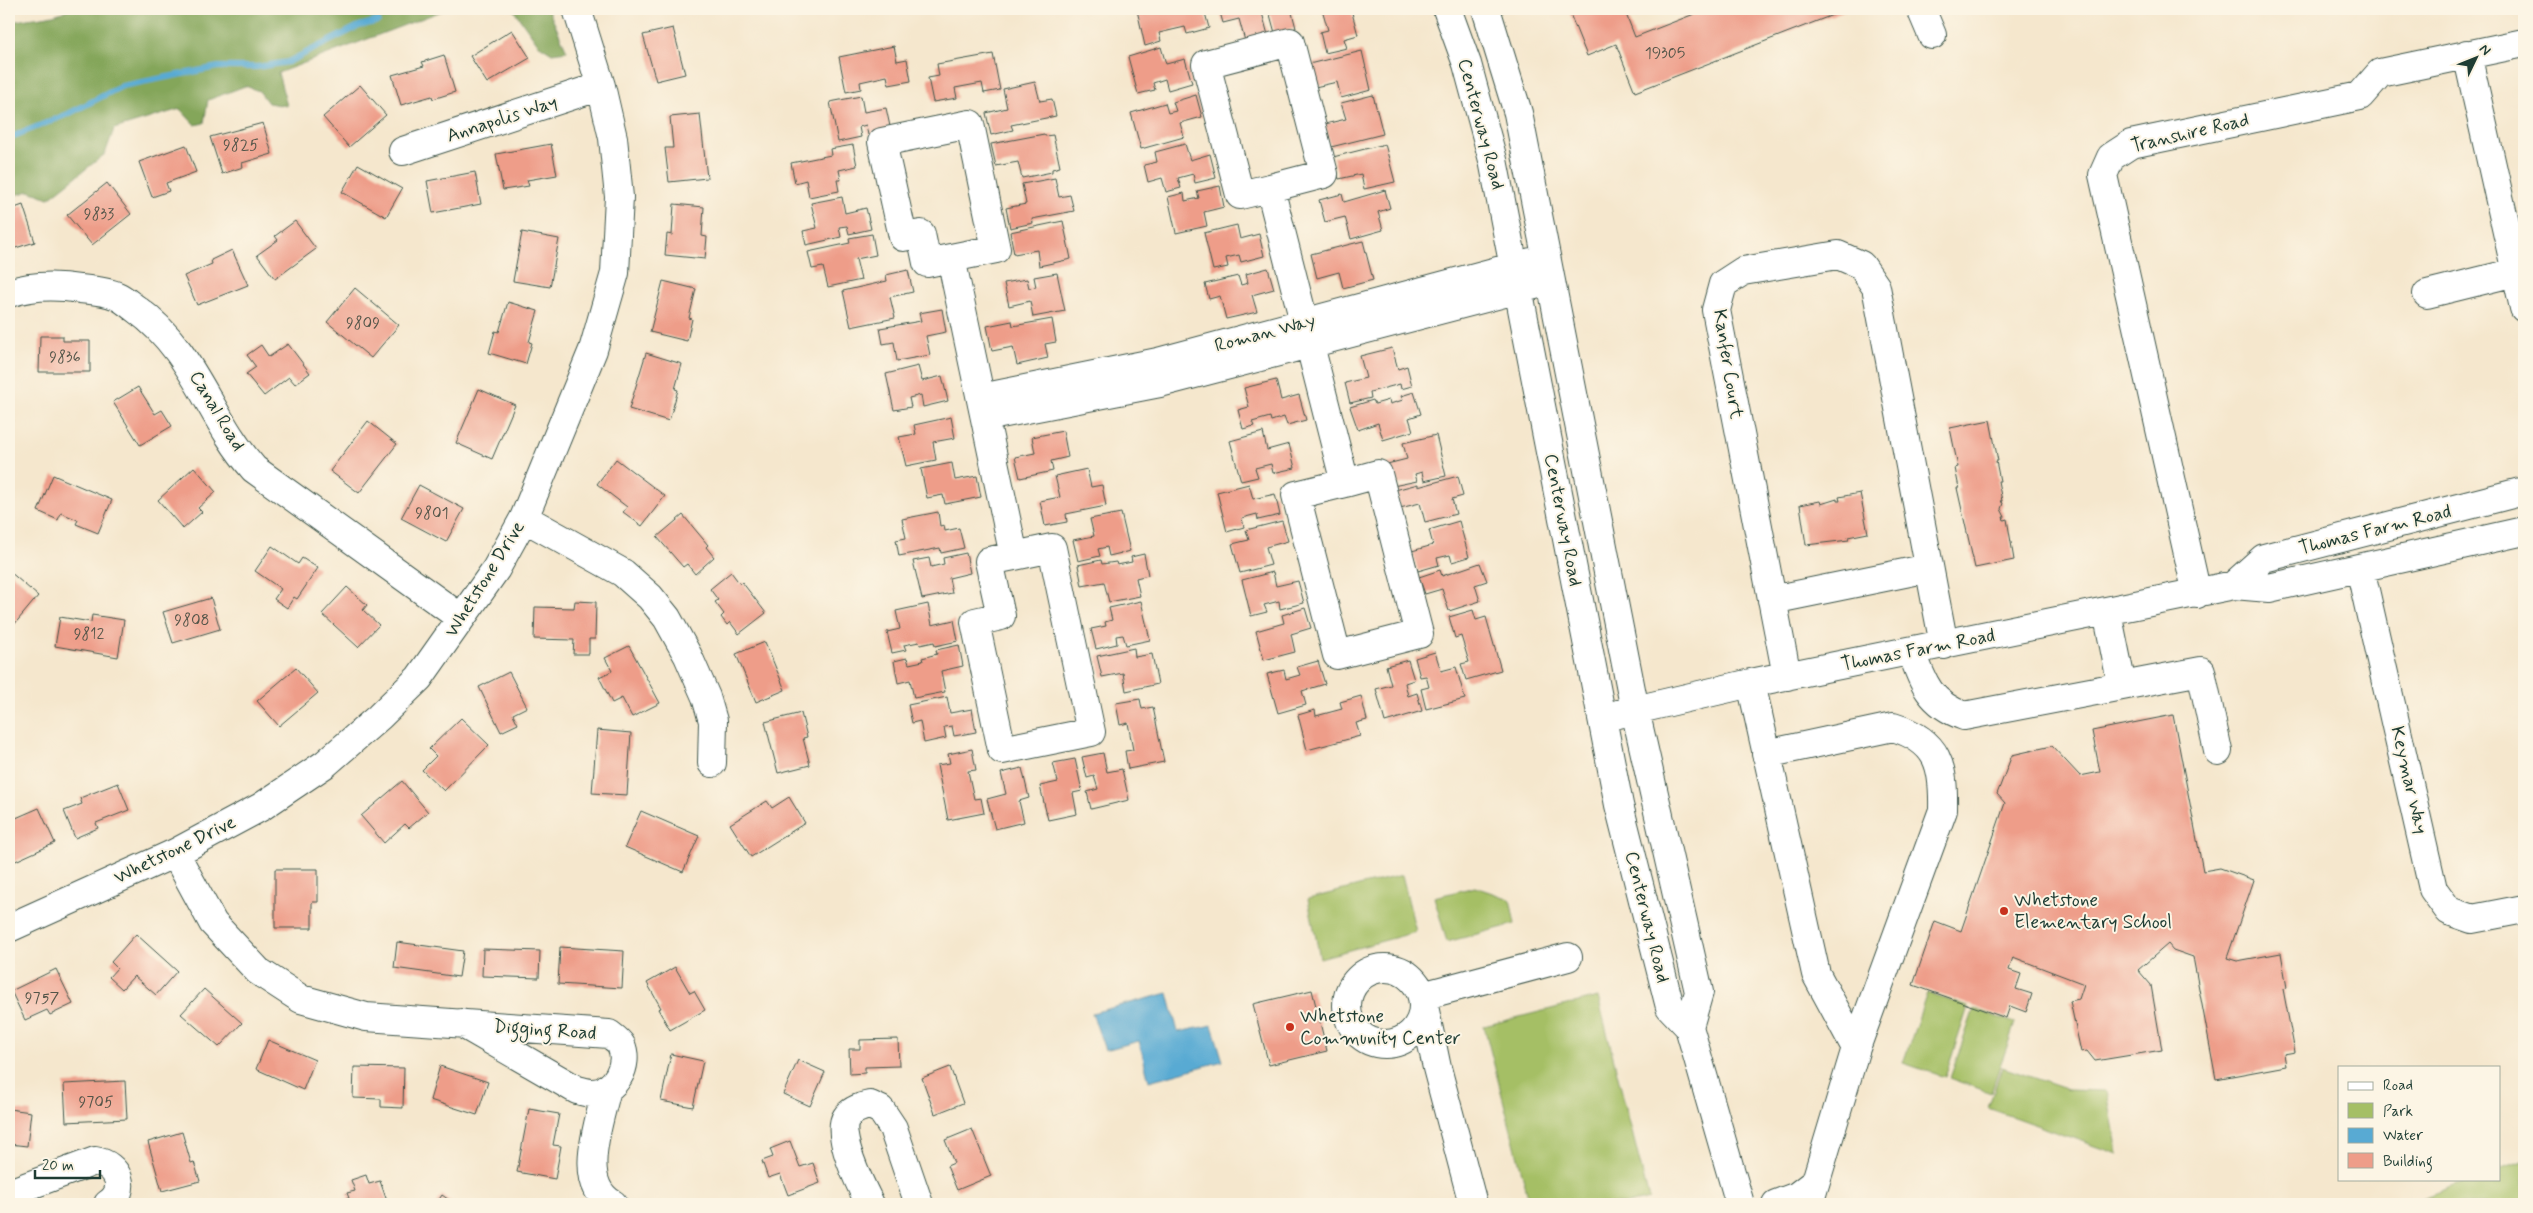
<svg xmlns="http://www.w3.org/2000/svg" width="2533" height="1213" viewBox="0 0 2533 1213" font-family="Mynerve,sans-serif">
  <rect width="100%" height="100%" fill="#fcf5e5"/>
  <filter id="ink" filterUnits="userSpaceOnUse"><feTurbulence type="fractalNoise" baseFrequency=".02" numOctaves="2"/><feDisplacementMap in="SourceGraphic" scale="10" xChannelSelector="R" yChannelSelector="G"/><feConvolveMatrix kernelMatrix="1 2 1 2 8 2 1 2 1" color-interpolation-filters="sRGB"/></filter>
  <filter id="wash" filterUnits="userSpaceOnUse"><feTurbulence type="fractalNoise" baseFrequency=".0096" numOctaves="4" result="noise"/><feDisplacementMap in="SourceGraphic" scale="20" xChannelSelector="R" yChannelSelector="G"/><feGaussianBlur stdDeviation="1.12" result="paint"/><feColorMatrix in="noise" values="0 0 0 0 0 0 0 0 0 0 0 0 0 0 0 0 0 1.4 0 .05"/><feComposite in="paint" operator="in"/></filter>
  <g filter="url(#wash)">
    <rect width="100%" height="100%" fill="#f5e7cd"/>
    <path fill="#a5bf65" stroke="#627e4c" d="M1402,875L1416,932L1320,958L1308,899Z
      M1475,887L1510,899L1515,924L1447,942L1434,897Z
      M1927,993L1968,1007L1945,1077L1903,1063Z
      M1598,997L1649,1199L1628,1204H1530L1484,1026Z
      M1974,1009L2015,1023L1991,1093L1950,1078Z
      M2002,1067L2069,1090L2107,1091L2118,1154L1988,1108Z
      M2524,1160V1204H2407L2473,1179H2499V1169Z"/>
    <path fill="#84a65a" stroke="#527247" d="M69,9H447L278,73L287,106L268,103L259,91L245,86L208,100L204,123L195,125L180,109L114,129L105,154L49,198L29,191L9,197V23C31,16 47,20 69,9Z
      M513,9H548L567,51L552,53L538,44Z"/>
    <path fill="#58aad3" stroke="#3c7484" d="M1168,993L1178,1032L1212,1025L1223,1061L1149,1081L1139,1041L1105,1050L1092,1013Z"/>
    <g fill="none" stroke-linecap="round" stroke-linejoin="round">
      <path stroke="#58aad3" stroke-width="6" d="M9,138L68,114L122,86L218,67H257L288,62L359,26L378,21"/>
    </g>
    <g id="blocks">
      <path fill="#ee9d89" d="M1142,9H1204L1209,28L1187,34L1185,27L1159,33L1161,41L1145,46L1137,10Z
        M1219,9H1261L1268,35L1245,41L1239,19L1223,23Z
        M1276,9H1291L1296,28L1275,33L1269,11Z
        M1322,9H1351L1358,35L1344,39L1347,48L1325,53L1320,32L1328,30Z
        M1568,9H1624L1635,37L1707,9H1848L1635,92L1616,44L1587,56Z
        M673,28L685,74L656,81L643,35Z
        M512,30L530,58L487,83L470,56Z
        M894,46L897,61L907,59L911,81L889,85L887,76L860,82L861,89L846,92L839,57Z
        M1161,47L1166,64L1185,59L1192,83L1168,90L1165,79L1153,83L1155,90L1138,94L1128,57Z
        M1362,51L1371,90L1341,98L1337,82L1315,87L1309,64Z
        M993,54L1000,90L984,93L982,83L955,88L957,98L933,102L928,78L939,76L937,64Z
        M444,55L455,92L433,99L432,96L401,105L392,75L424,66L422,62Z
        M1035,82L1040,101L1052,99L1056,116L1011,125L1013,130L991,135L986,113L1007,108L1003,89Z
        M360,85L386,115L349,147L323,117Z
        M1196,95L1202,117L1180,123L1184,137L1141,149L1131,113L1165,103L1168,113L1176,111L1173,102Z
        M1373,95L1383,134L1331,147L1325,124L1346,119L1341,103Z
        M861,96L864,112L886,108L891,131L868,135L866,125L859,127L861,137L838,142L830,102Z
        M700,114L707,178L669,182L665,148H673L670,117Z
        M263,123L272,154L242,163L243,167L222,174L210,137Z
        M1044,134L1045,136L1053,135L1060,167L1052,169V172L1022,178L1018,162L996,166L991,144Z
        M551,144L557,175L527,180L529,186L503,190L496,154Z
        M1185,144L1190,160L1210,154L1216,178L1195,183L1193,174L1178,178L1181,188L1166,192L1162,178L1148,182L1144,165L1157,162L1155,152Z
        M1385,144L1395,182L1364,189L1361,174L1339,179L1333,157Z
        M186,145L196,172L166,183L169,191L152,197L139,162Z
        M853,145L857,166L839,170L841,180H837L839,191L809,197L806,180L795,183L791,163L831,155L830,149Z
        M358,164L402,189L386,217L342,192Z
        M475,172L481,204L433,213L427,181Z
        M1055,178L1059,197L1070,195L1074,211L1032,219L1033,223L1010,228L1006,208L1026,204L1022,184Z
        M107,183L131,214L92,245L67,215Z
        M1220,186L1224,207L1204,212L1207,226L1176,233L1168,197L1184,193L1185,201L1199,198L1197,191Z
        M1385,190L1390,208L1378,212L1383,230L1351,239L1345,217L1325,222L1319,200L1342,194L1344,202Z
        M842,197L845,213L866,208L871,229L849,234L847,226L839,227L841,237L806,245L803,231L817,228L811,203Z
        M674,204L704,207L702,236L707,237L705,259L665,255L667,234L672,235Z
        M23,205L35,242L9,250V210Z
        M295,221L316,249L275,279L257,255L278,240L275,236Z
        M1063,221L1071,259L1039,266L1037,250L1014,254L1010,232Z
        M1237,225L1240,239L1259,234L1264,256L1241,262L1239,255L1226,258L1228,267L1213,270L1204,233Z
        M522,232L559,239L550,287L513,281Z
        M872,234L876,255L856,259L861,280L828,287L823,267L812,269L808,252L850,243L849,238Z
        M1363,241L1373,280L1343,288L1339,272L1317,278L1311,254Z
        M232,250L248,285L197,305L184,276L212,264L211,260Z
        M1268,268L1274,289L1252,295L1257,312L1226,319L1220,296L1209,299L1205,284L1238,276L1241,285L1248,283L1246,274Z
        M908,270L913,292L890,297L895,318L851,327L843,291L887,281L886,275Z
        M1057,273L1065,311L1033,317L1030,301L1009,306L1004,283L1027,279L1029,288L1036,287L1034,277Z
        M663,281L696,289L689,318L692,319L687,341L650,332Z
        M355,288L399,325L371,358L327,322Z
        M508,302L538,311L529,342L532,343L526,364L489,353L495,331L499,332Z
        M942,309L946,332L926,336L930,355L897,361L894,342L883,344L880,328L921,321L919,313Z
        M1052,319L1056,342L1045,344L1048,358L1017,365L1013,347L992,351L987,326L1012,321L1013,326Z
        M40,336H63V341H90V372H39Z
        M288,344L310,373L295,384L289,377L264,396L246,374L256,367L247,355L261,345L269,357Z
        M1392,348L1398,369L1407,366L1412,386L1401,389L1400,384L1370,392L1371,398L1350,403L1345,383L1366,378L1360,356Z
        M646,353L682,364L675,389L678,390L669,421L629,409Z
        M918,366L922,381L942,376L948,401L923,407L921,395L909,398L911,407L894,410L886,374Z
        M1276,380L1281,400L1299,395L1306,420L1287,425L1284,417L1271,421L1270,417L1252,422L1254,426L1243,429L1238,410L1249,407L1244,388Z
        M138,387L155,414L162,410L172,426L140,445L113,402Z
        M479,389L515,405L492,459L456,443Z
        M1414,392L1421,414L1409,418L1413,431L1383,440L1378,423L1358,430L1350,407L1373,400L1375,404L1389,400L1390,404L1403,400L1401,396Z
        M9,416L14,420L9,426Z
        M951,417L955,438L933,442L936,460L906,466L899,437L916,434L914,425Z
        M1990,420L1998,461H1996L2000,481H1998L2002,501H2000L2003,503L2001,509L2005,517H2003L2004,520L2007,519L2014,560L1975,568L1957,488H1959L1955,468L1958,467L1950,428Z
        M368,421L397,444L359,493L330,471Z
        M1063,431L1068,457L1051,461L1053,471L1020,478L1015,457L1035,453L1032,437Z
        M1263,432L1267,450L1289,444L1295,468L1273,473L1271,464L1255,468L1258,477L1241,481L1230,441Z
        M1436,435L1446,476L1424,481L1422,472L1415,474L1417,481L1393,486L1387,464L1407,459L1403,443Z
        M616,459L665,496L642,526L623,512L627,507L597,484Z
        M952,463L955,480L977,476L981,497L945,504L943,495L927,498L921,469Z
        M194,467L216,492L198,508L202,512L183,529L158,500Z
        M1087,469L1091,487L1102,485L1106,506L1066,514L1067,522L1045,526L1040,501L1060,497L1055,476Z
        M53,475L112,500L98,533L76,524L78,520L61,513L58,520L38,511Z
        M1458,476L1463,496L1452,499L1456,514L1425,522L1420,503L1400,508L1395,490L1418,484V487Z
        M1249,484L1253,499L1275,494L1280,515L1258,520L1257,514L1242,518L1244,527L1227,532L1217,492Z
        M419,485L464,509L446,542L401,518Z
        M1860,493L1868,533L1848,537L1849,540L1806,545L1800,505L1820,501L1821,504L1837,499V501H1840L1839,497Z
        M938,512L940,526L944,525L945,531L959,528L964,548L941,553L940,548L899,556L896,540L906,538L902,519Z
        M1121,513L1130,551L1109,556L1107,547L1098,549L1100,556L1078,561L1073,540L1094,536L1090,519Z
        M683,515L708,545L706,547L714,557L695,574L687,564L683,567L657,537Z
        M1282,521L1288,541L1266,547L1271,565L1240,573L1232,544L1249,540L1246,530Z
        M1459,521L1469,557L1452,562L1450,555L1437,558L1439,565L1418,571L1412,551L1433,545L1429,530Z
        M272,546L298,564L302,558L318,568L297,599L294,597L287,608L274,599L281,589L255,571Z
        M966,553L970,573L949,578L952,593L922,599L913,561L929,558L931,567L944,564L943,558Z
        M1144,554L1148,575L1136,578L1140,596L1109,602L1104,582L1082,586L1078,565L1101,560L1102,564L1116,562L1117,565L1132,562L1131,557Z
        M1480,563L1487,581L1475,585L1480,601L1449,611L1442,589L1425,594L1419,577L1440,570L1442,576Z
        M9,571L38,596L13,626L9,622Z
        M731,572L740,584L742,582L766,613L739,634L730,622L727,625L721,617L724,614L715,602L718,600L710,589Z
        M1273,572L1276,586L1298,581L1304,603L1280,609L1279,601L1264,605L1267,612L1251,616L1242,580Z
        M347,587L367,605L363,610L379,625L358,647L322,614Z
        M211,598L220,629L173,643L163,612Z
        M575,601L596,602L595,639H589V654H573L574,640L534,639L535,607L574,608Z
        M1141,601L1150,640L1126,645L1123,635L1116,636L1117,644L1096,649L1091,629L1106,626L1105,622L1112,620L1109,608Z
        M928,604L932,625L954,620L958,641L935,646L934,642L920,645L919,642L904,645L906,650L892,653L887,632L900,629L896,611Z
        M1305,608L1311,628L1291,634L1295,652L1264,660L1256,631L1284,623L1282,615Z
        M1473,610L1476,620L1486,617L1501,670L1466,680L1461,664L1469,662L1461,636L1455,638L1449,617Z
        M92,615L124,620L118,657L55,646L60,617L91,622Z
        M765,642L785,690L756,702L736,654Z
        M959,645L963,666L941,671L945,692L914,698L910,680L898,683L894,661L907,658L909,664L923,661L922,658L937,654L936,650Z
        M629,646L660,703L632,717L622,698L612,703L599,677L612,671L605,658Z
        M1134,648L1135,657L1152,654L1158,684L1126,691L1123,673L1102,677L1097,656Z
        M1435,652L1441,671L1456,667L1465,699L1426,709L1421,689L1429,687L1426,676L1420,677L1415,658Z
        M1408,660L1414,680L1405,683L1408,696L1417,693L1422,711L1385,722L1376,689L1391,685L1386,666Z
        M1318,661L1325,684L1302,691L1306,705L1278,713L1267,674L1284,670L1286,679L1300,675L1297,667Z
        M296,668L318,693L279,726L257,701Z
        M509,672L527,707L513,714L518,724L501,732L479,687Z
        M1361,696L1367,720L1356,723L1360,736L1307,750L1298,715L1315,710L1316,716L1342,709L1340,702Z
        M947,697L950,713L972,709L976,732L954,736L952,726L944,727L946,738L924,743L920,721L912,723L908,705Z
        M1140,699L1142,709L1153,707L1164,762L1128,769L1125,751L1133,750L1128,723L1120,725L1116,703Z
        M801,713L807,737L803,738L810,765L778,773L765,722Z
        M2173,715L2203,871L2220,868L2254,880L2227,958L2237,961L2281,953L2287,988L2283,989L2295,1052L2284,1054L2286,1066L2216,1079L2193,957L2173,950L2168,944L2138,970L2151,985L2162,1050L2095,1061L2087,1051L2081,1052L2070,1001L2079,999L2084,984L2013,957L2009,970L2021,974L2016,989L2032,994L2026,1012L2010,1006L2006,1018L1913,985L1935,921L1961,931L2005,803L1997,794L2012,755L2052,746L2080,776L2100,772L2092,731Z
        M461,718L489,745L444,791L422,770L436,756L429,749Z
        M597,730L631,733L627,795L592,793Z
        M972,749L976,770L968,771L974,799L981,798L984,813L948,820L937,765L950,763L948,754Z
        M1103,753L1107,772L1122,769L1129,800L1091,809L1087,792L1098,789L1094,776L1087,778L1082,757Z
        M1075,759L1082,791L1073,793L1077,814L1048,820L1040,786L1058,782L1053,763Z
        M1022,768L1029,798L1019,801L1024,822L995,829L987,799L1006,794L1001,773Z
        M402,781L428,812L409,828L405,824L384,843L361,816Z
        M118,783L129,810L96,823L98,828L75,838L64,811L82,804L80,798Z
        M789,797L805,823L751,857L730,824L767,801L772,808Z
        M39,808L55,843L9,864V821Z
        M641,811L699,836L683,872L625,847Z
        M275,869H318V902H312V928H275Z
        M136,934L177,971L156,995L134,976L122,989L109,977L117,968L111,962Z
        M397,942L463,951L459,977L394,968Z
        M560,947L624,951L622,988L558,984Z
        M483,949L540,951L539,978L482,976Z
        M675,967L690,993L694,991L705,1010L670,1030L658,1009L661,1008L647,983Z
        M56,969L73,1004L50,1015L47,1010L25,1020L11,991Z
        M204,989L242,1023L219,1047L181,1014Z
        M1312,990L1327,1051L1269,1065L1253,1004Z
        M898,1039L899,1066L865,1067V1073L850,1074L849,1049H860V1040Z
        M268,1040L315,1060L303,1090L256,1069Z
        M671,1054L703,1061L693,1107L661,1101Z
        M798,1060L825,1072L810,1106L783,1094Z
        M440,1066L488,1082L477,1115L430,1100Z
        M354,1067L404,1068L403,1108L381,1107V1099L353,1098Z
        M950,1067L963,1103L935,1114L922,1078Z
        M125,1081L127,1119L66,1122L64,1084Z
        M9,1109L31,1112L27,1146L9,1144Z
        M529,1109L559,1114L553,1145L561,1146L555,1179L517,1172Z
        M972,1129L991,1176L957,1190L947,1166L954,1163L945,1140Z
        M182,1132L191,1163L194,1162L200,1181L162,1191L148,1142Z
        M790,1141L800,1167L813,1163L820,1183L788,1195L780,1174L768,1178L762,1161L773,1157L770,1149Z
        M366,1175L369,1184L380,1181L388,1204H335L349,1198L347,1193L355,1191L351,1180Z
        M442,1195L455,1204H436Z"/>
    </g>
  </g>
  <g filter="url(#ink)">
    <use href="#blocks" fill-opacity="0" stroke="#3f564b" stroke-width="1"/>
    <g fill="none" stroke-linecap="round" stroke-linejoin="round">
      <defs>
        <path id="minor" d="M1447,9L1467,64L1493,160L1619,805L1670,1007L1689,1027L1740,1204
          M1486,9L1518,113L1635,710L1699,992L1689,1027
          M1921,9L1932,35
          M2467,54L2524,308
          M403,151L601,86
          M1270,188L1240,195L1206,64L1290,42L1324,174L1270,188L1345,483L1378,474L1419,634L1337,655L1296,495L1345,483
          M951,258L927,263L921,234L903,237L882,142L970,124L996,249L951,258L1014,556L1052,548L1091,732L1002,750L975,622L1001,616L989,561L1014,556
          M9,293C33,285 55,285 80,289C91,290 106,291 117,296C124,299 130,305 136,309C195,351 208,417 254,469L461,618
          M2427,294L2524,270
          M981,398L1158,362L1531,262
          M985,417L1160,383L1535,285
          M524,518L623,573L650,597L667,618L688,656L706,697L713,721L712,763
          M2360,568L2433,889L2449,911L2472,919L2524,909
          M2234,585L2264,558L2524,491
          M2197,594L2103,175L2111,157L2131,144L2360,96L2380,73L2524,43
          M1772,600L1929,568
          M1912,651C1922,683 1931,704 1964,716L2122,686L2107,612
          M1787,676L1716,310L1723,284L1743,271L1838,255L1861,265L1876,287L1944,645
          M1751,683L1816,974L1856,1048L1809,1204
          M2122,686L2201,671L2218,751
          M1618,714L1751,683L2234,585L2269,588L2524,531
          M1766,754L1893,727C1939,741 1944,766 1943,810L1856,1048
          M175,853L213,923L258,971L301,999L366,1017L609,1034C613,1037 619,1041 621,1045C630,1065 615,1092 593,1093C588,1093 582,1091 577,1090L461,1023
          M9,928L175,853L261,807L325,764L379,717L419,678L496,569L524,518L593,350L615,273L619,197L613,138L601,86L577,9
          M1347 1006a38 38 0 1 1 76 0a38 38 0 1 1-76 0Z
          M1422,996L1568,957
          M1424,1006L1437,1068L1473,1204
          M607,1088C600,1121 575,1184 613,1204
          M9,1193L95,1161C118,1164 129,1190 108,1204
          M870,1204C862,1188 835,1135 846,1118C851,1110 860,1107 870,1105L881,1110L893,1128L919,1204
          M1776,1204L1797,1196L1814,1183"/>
      </defs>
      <use href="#minor" stroke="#3f564b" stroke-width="30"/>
      <use href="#minor" stroke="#fff" stroke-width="28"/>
    </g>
  </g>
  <g fill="#c8321e" stroke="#fcf5e5" stroke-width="2">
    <circle cx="2004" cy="911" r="5"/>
    <circle cx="1290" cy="1027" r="5"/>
  </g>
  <g text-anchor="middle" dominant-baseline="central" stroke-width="4" stroke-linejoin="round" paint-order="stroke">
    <g font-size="16" fill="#535549">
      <text x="1665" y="53">19305</text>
      <text x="241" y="145">9825</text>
      <text x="99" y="214">9833</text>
      <text x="363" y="323">9809</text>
      <text x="65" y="357">9836</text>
      <text x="432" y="513">9801</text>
      <text x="192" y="620">9808</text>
      <text x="89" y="634">9812</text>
      <text x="42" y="998">9757</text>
      <text x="96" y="1102">9705</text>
    </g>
    <g font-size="19" fill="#1f3d34" stroke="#fcf5e5">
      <text transform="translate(502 119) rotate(-18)">Annapolis Way</text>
      <text transform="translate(1481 124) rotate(75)">Centerway Road</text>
      <text transform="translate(2190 133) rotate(-13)">Transhire Road</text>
      <text transform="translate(1265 333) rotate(-15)">Roman Way</text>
      <text transform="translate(1728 364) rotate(81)">Kanfer Court</text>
      <text transform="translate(217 411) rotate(59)">Canal Road</text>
      <text transform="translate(1563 520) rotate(79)">Centerway Road</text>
      <text transform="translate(2375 530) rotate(-14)">Thomas Farm Road</text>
      <text transform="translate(485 579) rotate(-58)">Whetstone Drive</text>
      <text transform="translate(1918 650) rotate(-11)">Thomas Farm Road</text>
      <text transform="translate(2409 780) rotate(77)">Keymar Way</text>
      <text transform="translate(175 850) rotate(-26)">Whetstone Drive</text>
      <text transform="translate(1647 917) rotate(76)">Centerway Road</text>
      <text transform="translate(545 1030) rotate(4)">Digging Road</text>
    </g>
    <g font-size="19" fill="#1f3d34" stroke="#fcf5e5" text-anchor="start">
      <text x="2014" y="900">Whetstone<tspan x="2014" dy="22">Elementary School</tspan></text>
      <text x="1300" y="1016">Whetstone<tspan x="1300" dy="22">Community Center</tspan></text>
    </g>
  </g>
  <rect width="2533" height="1213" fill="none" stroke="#fcf5e5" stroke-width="30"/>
  <rect x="2338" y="1066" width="162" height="115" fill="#fcf5e5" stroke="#a4ab9e"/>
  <rect x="2348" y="1082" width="25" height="8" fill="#ffffff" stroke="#a4ab9e"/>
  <text x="2383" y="1090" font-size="15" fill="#1f3d34">Road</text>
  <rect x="2348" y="1103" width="25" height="15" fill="#a5bf65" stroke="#a4ab9e"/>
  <text x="2383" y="1116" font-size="15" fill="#1f3d34">Park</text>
  <rect x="2348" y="1128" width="25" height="15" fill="#58aad3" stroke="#a4ab9e"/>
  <text x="2383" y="1140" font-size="15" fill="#1f3d34">Water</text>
  <rect x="2348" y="1153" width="25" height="15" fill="#ee9d89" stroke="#a4ab9e"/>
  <text x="2383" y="1166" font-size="15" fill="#1f3d34">Building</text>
  <g transform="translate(2476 58) rotate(47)" stroke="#fcf5e5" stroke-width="4" paint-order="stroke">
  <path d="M0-4L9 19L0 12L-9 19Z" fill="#1f3d34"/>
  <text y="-8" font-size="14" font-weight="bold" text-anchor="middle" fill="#1f3d34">N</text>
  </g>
  <path d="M35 1170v8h65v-8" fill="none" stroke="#1f3d34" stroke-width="2.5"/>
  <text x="42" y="1170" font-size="15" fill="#1f3d34" stroke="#fcf5e5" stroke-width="4" paint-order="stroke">20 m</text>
</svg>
